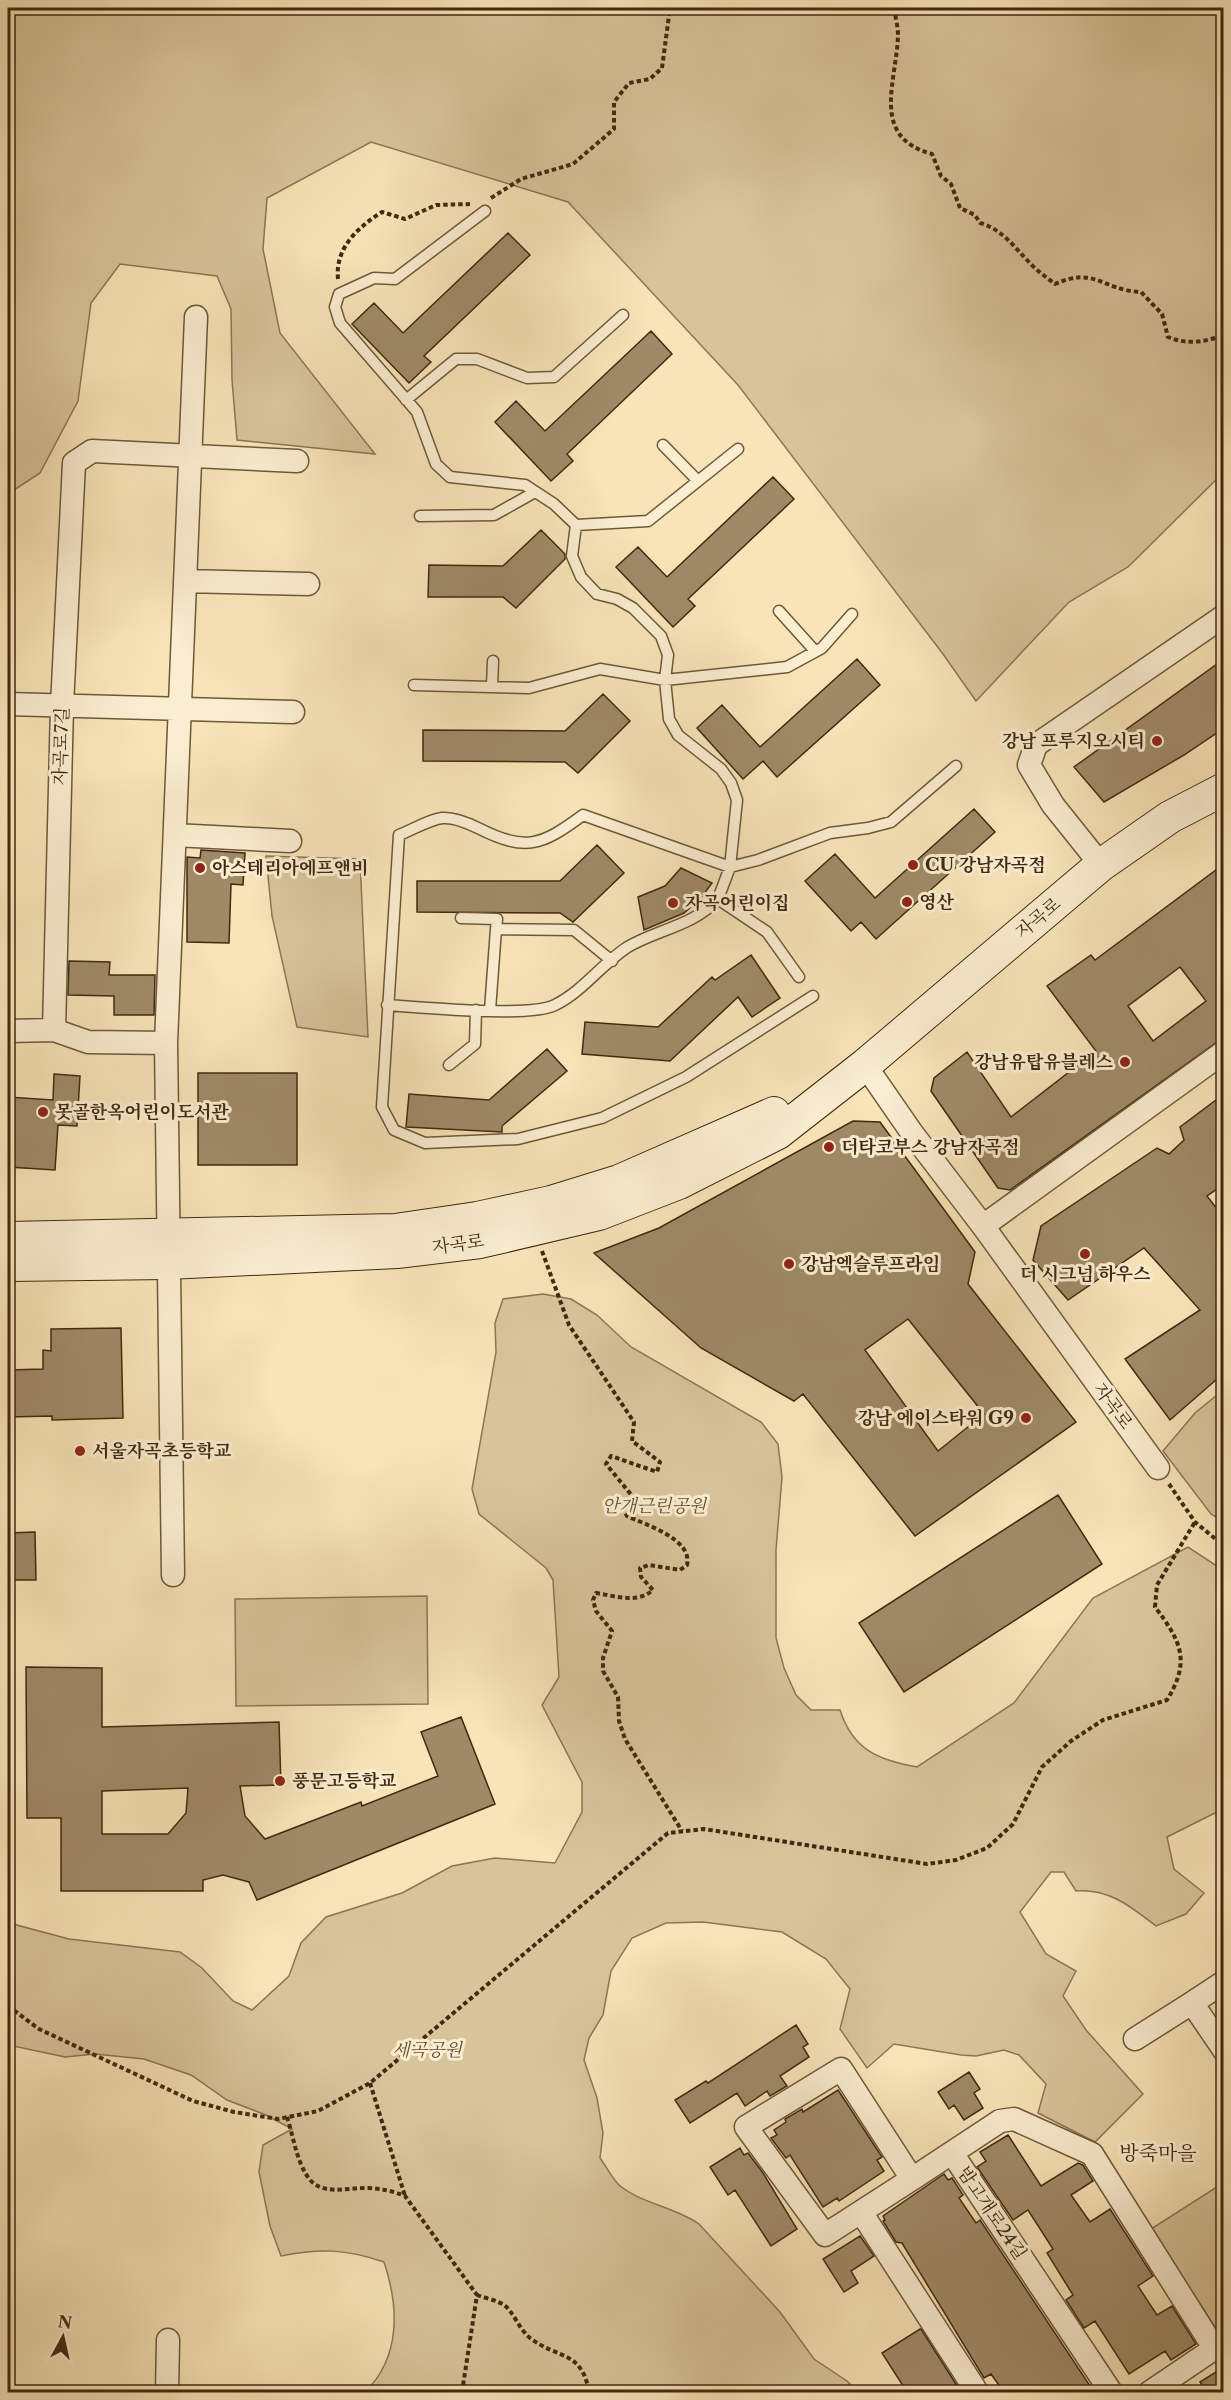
<svg xmlns="http://www.w3.org/2000/svg" width="1231" height="2400" viewBox="0 0 1231 2400" font-family="'Libre Caslon Text','Noto Serif KR',serif">
  <rect width="100%" height="100%" fill="#f7e4b7"/>
  <filter id="stains"><feTurbulence type="fractalNoise" baseFrequency=".00333" numOctaves="4"/><feColorMatrix values="0 0 0 0 .2 0 0 0 0 .09 0 0 0 0 .02 0 0 0 .5 -.17"/></filter>
  <radialGradient id="worn" r=".72"><stop offset=".6" stop-color="#630" stop-opacity="0"/><stop offset="1" stop-color="#630" stop-opacity=".3"/></radialGradient>
  <path fill="#d8c49b" stroke="#8c7656" stroke-width="1.5" d="M8,8H1223V473L1128,567L1069,602L976,701L943,654L738,385L568,202L371,142L267,198L263,249L280,333L375,454L237,440L232,380L231,309L217,276L120,264L91,303L78,401L40,473L8,494Z
    M266,856L360,859L368,1037L297,1027L272,916Z
    M543,1294L571,1299L597,1315L631,1347L761,1422L778,1444L782,1477L776,1550V1638L784,1668L796,1695L811,1710H840C853,1750 878,1760 917,1767L1014,1703L1093,1598L1188,1547L1223,1570V1809L1167,1837L1174,1869L1204,1893L1186,1914L1156,1926C1130,1906 1110,1889 1076,1891L1064,1872H1051L1020,1912L1046,1954L1076,1971L1063,1996L1086,2030L1143,2094L1095,2142L1038,2113L1046,2084L1019,2055L1004,2050L976,2056L961,2055L894,2044L867,2068L840,2029L850,1989L826,1959L782,1932L703,1922L666,1923L632,1938L611,1971L603,2015L589,2038L584,2060L597,2098L603,2133L600,2158C606,2166 612,2178 619,2185C642,2204 675,2207 699,2224L780,2312L814,2359L847,2381L858,2392H365C401,2357 399,2307 384,2262C346,2249 320,2248 281,2256L270,2226L259,2172L263,2145L292,2129L266,2115L227,2100L191,2075L144,2059L95,2054L65,2057L8,2045V1915L13,1924L69,1939L180,1952L202,1968L233,2001L252,2010L289,1976L301,1943L326,1917L402,1893L452,1866L495,1858L555,1863L582,1812V1782L542,1705L559,1677L553,1580L546,1568L479,1514L472,1489L496,1352L495,1323L503,1299Z
    M1223,1390V1521L1211,1514L1163,1451L1195,1413Z
    M427,1596L428,1704L236,1706L235,1599Z
    M1223,2183V2325L1216,2329L1151,2229Z"/>
  <path fill="#9f8a67" stroke="#402911" stroke-width="1.5" fill-rule="evenodd" d="M508,233L530,255L424,356L431,362L409,383L352,324L374,303L403,333Z
    M651,331L672,354L567,454L573,461L551,481L495,422L516,401L545,431Z
    M773,477L794,499L688,599L695,606L673,627L616,567L638,547L667,577Z
    M541,530L565,554V559L516,608L503,597H428L429,565L503,566Z
    M857,659L880,685L777,777L763,761L743,779L697,728L722,705L760,747Z
    M1224,659V728L1184,755L1104,802L1074,767Z
    M603,694L630,721L578,773L565,762L423,761V730L565,731Z
    M974,809L995,832L876,939L861,922L851,931L805,881L835,854L875,898Z
    M597,845L624,873L573,922L560,913L417,912V881H560Z
    M201,850L245,853L243,885L231,884L229,943L187,942V857L200,858Z
    M1224,864V1037L1010,1190L998,1188L931,1091L934,1078L967,1052L1011,1117L1096,1051L1047,986L1091,955L1095,960ZM1180,967L1206,1001L1153,1041L1128,1006Z
    M681,868L712,883L701,898L684,913L644,930L638,897L665,886Z
    M751,955L780,998L752,1017L738,997L670,1061L582,1054L585,1022L658,1027L712,977L715,980Z
    M69,961L110,962L109,975H155L154,1015H114V996L68,995Z
    M547,1049L567,1071L502,1126V1132L406,1127L409,1094L489,1100Z
    M198,1073H297V1165H198Z
    M54,1074L80,1076L77,1126L58,1125L55,1170L8,1167V1097L53,1100Z
    M1224,1094V1184L1207,1196L1224,1218V1373L1170,1420L1125,1359L1200,1310L1144,1248L1068,1300L1033,1260L1041,1226L1157,1148L1169,1154L1184,1140L1180,1127Z
    M853,1121L880,1122L975,1252L968,1284L1076,1422L915,1536L803,1394L794,1401L701,1348L594,1253L659,1228ZM908,1319L984,1414L938,1451L865,1350Z
    M121,1328L123,1418L52,1420V1416L8,1417V1370L43,1369V1350L51,1351V1329Z
    M1058,1495L1102,1564L904,1692L859,1623Z
    M35,1532L36,1580H8V1533Z
    M26,1667L102,1668V1727L279,1722L281,1785L240,1786L245,1816L265,1839L361,1802L362,1806L438,1776L421,1732L461,1717L495,1804L257,1900L249,1882L223,1875L203,1880V1891H61V1818H27ZM188,1788L186,1813L168,1834H102V1791Z
    M796,2025L808,2044L803,2047L809,2057L780,2076L787,2086L770,2096L767,2091L745,2106L737,2093L690,2123L675,2100L706,2081L708,2083Z
    M969,2072L980,2089L974,2093L983,2108L964,2120L954,2105L949,2109L938,2092Z
    M838,2090L882,2157L877,2160L884,2171L839,2201L837,2198L823,2207L790,2155L786,2158L771,2138L777,2135L774,2130L786,2122L785,2119L802,2109L803,2112Z
    M1008,2135L1041,2186L1078,2163L1083,2165L1093,2181L1071,2195L1090,2222L1110,2209L1153,2276L1138,2286L1157,2315L1172,2306L1196,2344L1171,2360L1165,2351L1129,2374L1095,2321L1084,2328L1066,2300L1073,2295L1047,2253L1053,2249L1028,2210L1013,2220L977,2167L986,2161L980,2152Z
    M740,2148L744,2155L748,2153L763,2173L797,2229L771,2246L735,2190L728,2195L710,2167Z
    M944,2174L948,2180L952,2178L963,2195L959,2198L976,2223L980,2220L1094,2392H1004L991,2374L984,2378L902,2243L896,2242L883,2221L885,2220L883,2216Z
    M860,2236L874,2256L851,2271L858,2283L844,2292L823,2259Z
    M920,2329H921L961,2392H907L882,2353Z
    M1224,2367V2392H1207L1200,2382Z"/>
  <g fill="none" stroke-linecap="round" stroke-linejoin="round">
    <defs>
      <path id="lane" d="M485,211L395,279L374,278L339,294L335,307L340,323L417,412L436,464L450,477L525,485L554,504L576,525L572,556L581,577L597,594L617,599L633,608L661,636L668,655L665,680L669,719L678,735L721,769L731,783L737,800L730,867L718,899L767,932L799,977
        M406,400L456,359H477L527,378L554,377L623,315
        M663,445L698,481
        M420,516L494,515L535,492
        M576,525L648,521L738,449
        M779,611L815,651
        M414,685L529,688L600,669L665,680L787,667L822,648L852,614
        M492,687L493,661
        M461,918L497,919L496,929L574,930L612,961
        M813,996L686,1077L602,1118L518,1139L425,1143L394,1130L382,1107L399,835C412,830 428,820 442,818C454,817 468,823 478,828C526,852 541,846 583,815L730,867L758,860L830,833L868,828L891,822L956,766
        M387,1005C420,1007 530,1018 555,1005C583,991 601,965 626,948C655,930 694,926 718,899
        M490,1010L496,929
        M449,1065L475,1044L476,1010"/>
      <path id="street" d="M185,581L308,584
        M8,704L293,712
        M175,835L290,841
        M1101,865L1053,805L1029,765L1036,745L1224,616
        M54,1030L62,706L74,463L92,451L297,461
        M8,1031L54,1030L88,1042L166,1043
        M865,1065L912,1133L983,1226L1158,1468
        M983,1226L1224,1052
        M173,1575L166,1043L196,317
        M1192,2003L1224,1982
        M1135,2039L1192,2003L1224,2050
        M952,2153L1111,2392
        M912,2179L825,2235L746,2127L841,2069L912,2179L1000,2121L1014,2119L1092,2154L1214,2348
        M861,2212L977,2392
        M167,2392L168,2340
        M1150,2392L1224,2342"/>
      <path id="secondary" d="M8,1238L395,1230L477,1218L551,1202L619,1181L774,1113
        M8,1265L168,1263L397,1252L480,1242L599,1214L679,1183L778,1133L865,1065L1101,865L1170,817L1224,789"/>
    </defs>
    <use href="#lane" stroke="#6e583a" stroke-width="13"/>
    <use href="#street" stroke="#6e583a" stroke-width="25"/>
    <use href="#secondary" stroke="#402911" stroke-width="34"/>
    <path stroke="#402911" stroke-width="4" stroke-dasharray="4.5 3" stroke-linecap="butt" d="M894,8C895,16 898,26 898,35C897,81 869,137 932,154L941,176L951,184L960,208L975,215L980,223C1002,229 1014,247 1029,262C1036,270 1046,277 1055,284C1096,266 1101,290 1141,292L1162,314L1168,337C1187,345 1205,342 1224,335
      M491,198L521,179L573,164L614,129V102L629,83L650,79L662,68L670,8
      M338,279C335,248 357,228 382,212L405,219L436,205L470,204
      M542,1251L569,1325L634,1422L632,1441L660,1462L657,1472L611,1456L606,1464L638,1503L623,1509L627,1516C646,1525 693,1539 687,1565L680,1570L649,1565L640,1568L641,1577L653,1590C637,1604 616,1596 596,1593L593,1600L596,1611L612,1631L603,1658V1671L618,1697L619,1721L625,1739L682,1831
      M1169,1484L1195,1522L1224,1546
      M8,2006L39,2029L193,2101L234,2112L278,2119L318,2111L370,2083L668,1833L704,1829L927,1864L956,1860L987,1848L1013,1824L1042,1767L1071,1741L1103,1720L1167,1700C1191,1661 1181,1641 1155,1607L1157,1585L1195,1522
      M370,2083L405,2196
      M287,2117C293,2135 296,2158 306,2174C319,2198 347,2187 369,2188C382,2189 393,2191 405,2196L477,2295L462,2392
      M477,2295C485,2298 496,2300 504,2305C513,2311 519,2329 530,2338C557,2359 582,2350 589,2392"/>
    <use href="#lane" stroke="#faedd0" stroke-width="10"/>
    <use href="#street" stroke="#faedd0" stroke-width="22"/>
    <use href="#secondary" stroke="#faedd0" stroke-width="32"/>
  </g>
  <g fill="#8f2418" stroke="#faedd0" stroke-width="2">
    <circle cx="1157" cy="741" r="6"/>
    <circle cx="913" cy="865" r="6"/>
    <circle cx="200" cy="868" r="6"/>
    <circle cx="907" cy="902" r="6"/>
    <circle cx="673" cy="903" r="6"/>
    <circle cx="1125" cy="1062" r="6"/>
    <circle cx="43" cy="1112" r="6"/>
    <circle cx="829" cy="1147" r="6"/>
    <circle cx="1085" cy="1254" r="6"/>
    <circle cx="789" cy="1264" r="6"/>
    <circle cx="1026" cy="1418" r="6"/>
    <circle cx="80" cy="1451" r="6"/>
    <circle cx="280" cy="1781" r="6"/>
  </g>
  <g text-anchor="middle" dominant-baseline="central" stroke-width="6" stroke-linejoin="round" paint-order="stroke">
    <g font-size="18" font-weight="bold" fill="#402911" stroke="#faedd0" text-anchor="start">
      <text x="1145" y="741" text-anchor="end">강남 프루지오시티</text>
      <text x="925" y="865">CU 강남자곡점</text>
      <text x="212" y="868">아스테리아에프앤비</text>
      <text x="919" y="902">영산</text>
      <text x="685" y="903">자곡어린이집</text>
      <text x="1113" y="1062" text-anchor="end">강남유탑유블레스</text>
      <text x="55" y="1112">못골한옥어린이도서관</text>
      <text x="841" y="1147">더타코부스 강남자곡점</text>
      <text x="801" y="1264">강남엑슬루프라임</text>
      <text x="1085" y="1274" text-anchor="middle">더 시그넘 하우스</text>
      <text x="1014" y="1418" text-anchor="end">강남 에이스타워 G9</text>
      <text x="92" y="1451">서울자곡초등학교</text>
      <text x="292" y="1781">풍문고등학교</text>
    </g>
    <g font-size="18" fill="#402911" stroke="#faedd0">
      <text transform="translate(61 746) rotate(-88)">자곡로7길</text>
      <text transform="translate(1038 918) rotate(-40)">자곡로</text>
      <text transform="translate(458 1244) rotate(-8)">자곡로</text>
      <text transform="translate(1113 1406) rotate(54)">자곡로</text>
      <text transform="translate(992 2213) rotate(56)">밤고개로24길</text>
    </g>
    <g font-size="18" font-style="italic" fill="#665034" stroke="#faedd0">
      <text x="654" y="1506">안개근린공원</text>
      <text x="427" y="2050">세곡공원</text>
    </g>
    <g font-size="20" fill="#402911" stroke="#faedd0">
      <text x="1158" y="2153">방죽마을</text>
    </g>
  </g>
  <rect width="1231" height="2400" fill="none" stroke="#f7e4b7" stroke-width="30"/>
  <rect x="9" y="9" width="1213" height="2382" fill="none" stroke="#402911" stroke-width="3"/>
  <rect x="15" y="15" width="1201" height="2370" fill="none" stroke="#402911" stroke-width="1.5"/>
  <g transform="translate(63 2337) rotate(8)" stroke="#faedd0" stroke-width="4.5" paint-order="stroke">
  <path d="M0-4.5L10 22L0 15L-10 22Z" fill="#402911"/>
  <text y="-9" font-size="16" font-weight="bold" text-anchor="middle" fill="#402911">N</text>
  </g>
  <rect width="100%" height="100%" filter="url(#stains)"/>
  <rect width="100%" height="100%" fill="url(#worn)"/>
</svg>
